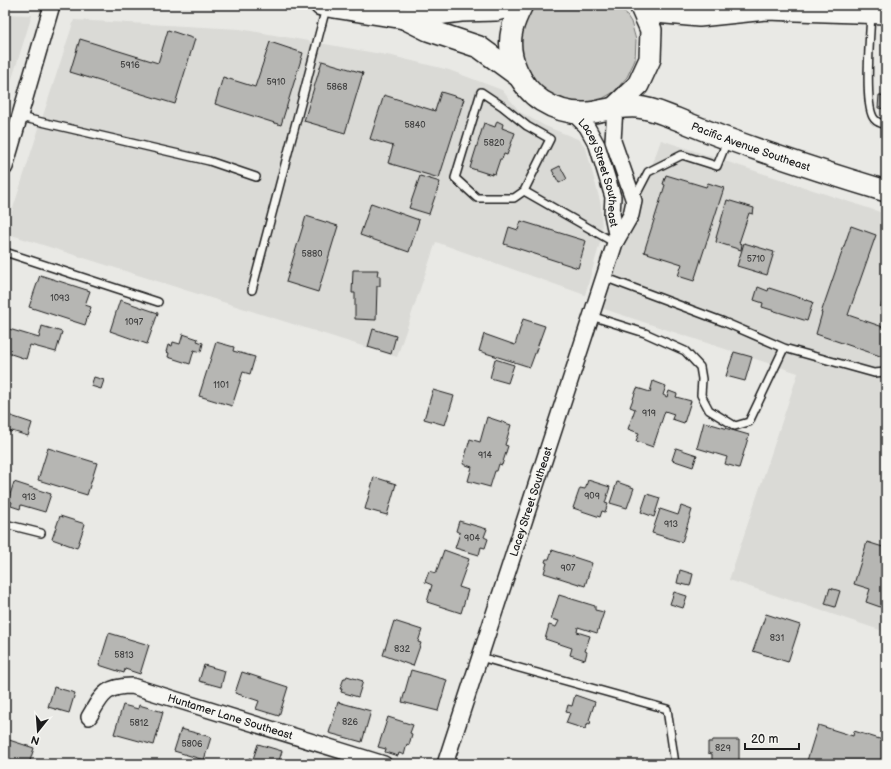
<svg xmlns="http://www.w3.org/2000/svg" width="891" height="769" viewBox="0 0 891 769" font-family="'Balsamiq Sans',sans-serif">
  <rect width="100%" height="100%" fill="#e9e9e5"/>
  <filter id="ink" filterUnits="userSpaceOnUse"><feTurbulence type="fractalNoise" baseFrequency=".025" numOctaves="2"/><feDisplacementMap in="SourceGraphic" scale="8" xChannelSelector="R" yChannelSelector="G"/><feConvolveMatrix kernelMatrix="1 2 1 2 8 2 1 2 1" color-interpolation-filters="sRGB"/></filter>
  <g filter="url(#ink)">
    <path fill="#dadad6" d="M5,14L32,15L5,101Z
      M74,20L240,29L392,56L449,70L502,90L520,112L545,126L580,140L586,148L601,205L602,236L585,295L436,242L397,357L5,233Z
      M661,140L886,214V632L729,580L798,373L601,308Z"/>
    <path fill="#cbcbc7" stroke="#747472" d="M536,5H620L631,22L636,40L635,60L627,77L614,92L598,101L578,105L542,93L521,61L519,42L523,23Z"/>
    <path fill="#b6b6b3" stroke="#1c1c1c" d="M168,30L195,39L175,104L70,72L80,39L158,63Z
      M270,42L303,53L281,125L215,104L223,77L255,87Z
      M322,61L363,73L345,133L304,121Z
      M441,92L464,99L439,178L388,163L393,146L370,139L384,95L435,111Z
      M879,95L886,96V109L878,108Z
      M497,121L503,124L502,128L515,133L507,155L504,154L502,159H500L495,174L492,173V175L470,168L484,123L495,127Z
      M560,166L567,179L559,183L552,170Z
      M666,175L706,187L708,183L724,188L694,281L678,276L682,264L644,252L665,185L663,184Z
      M420,176L440,182L429,214L409,208Z
      M727,200L754,208L753,214L749,213L739,243L742,244L741,250L716,242L717,238H716Z
      M371,203L419,220L409,252L360,235Z
      M306,216L338,226L318,292L286,282Z
      M521,221L586,241L578,268L504,244L509,227L518,230Z
      M851,226L876,235L848,315L886,328V358L816,334L822,313H821Z
      M744,243L774,252L767,275L737,266Z
      M353,270H378L377,276H380V286H377L376,320L355,319V293H352Z
      M40,275L90,291L85,305L91,307L85,325L29,307Z
      M758,287L768,291L769,288L813,302L807,321L762,307L763,303L754,300Z
      M120,300L158,313L147,344L110,331Z
      M523,319L545,326L530,367L479,351L484,334L515,345Z
      M42,326L62,332L56,352L30,345L26,359L5,352V335H7L9,329L39,338Z
      M373,329L396,336L391,354L368,347Z
      M183,334L198,339L197,341L203,343L201,352L194,350L190,364L168,357L169,353L166,352L168,345L172,346L173,342L180,344Z
      M216,342L234,347L233,351L255,357L250,374L243,372L232,406L199,396Z
      M734,352L752,357L745,381L726,376Z
      M495,359L514,365L508,383L490,378Z
      M94,377L104,380L101,389L91,386Z
      M653,381L666,386L663,395L667,397L669,391L677,394L676,397L691,401L684,423L672,419L674,414L665,411L653,447L636,441L639,433L628,429L635,409L630,407L637,388L650,392Z
      M433,390L454,396L445,425L424,419Z
      M5,414L32,423L28,436L12,431L11,432L6,431L5,434Z
      M487,417L511,425L505,445L508,446L502,465L499,464L497,471H495L490,487L468,481L472,467L463,464L470,439L480,442Z
      M704,422L749,435L739,468L725,464L727,457L697,448Z
      M48,448L97,463L87,495L38,480Z
      M676,448L697,455L693,467L672,460Z
      M374,477L396,484L387,515L365,509Z
      M588,480L610,487L605,503L608,504L605,512L602,511L600,517L573,508L580,488L585,489Z
      M14,482L51,494L45,512L21,505L20,509L11,506L12,502L8,501Z
      M617,482L634,488L627,508L610,503Z
      M647,494L660,498L654,517L641,512Z
      M681,506L692,510L682,542L652,533L660,509L678,515Z
      M60,516L85,524L77,548L52,539Z
      M459,521L487,529L484,537L488,539L485,548L481,547L479,555L455,548L460,533L456,531Z
      M867,542L886,548V609L866,602L870,589L854,584Z
      M444,550L469,559L459,587L468,590L461,613L427,602L432,585L425,582L429,571L436,573Z
      M552,550L592,563L585,586L544,573L547,563L545,562L546,559H549Z
      M680,570L693,574L690,586L677,583Z
      M830,588L840,591L835,607L825,604Z
      M674,592L687,596L683,608L670,604Z
      M559,595L595,606V610L604,612L597,633L578,627L577,632L590,636L585,651L587,652L585,660L570,655L572,648L545,639L549,625L556,627L559,621L551,619Z
      M766,614L800,625L788,662L753,651Z
      M394,621L422,630L418,642L421,643L413,666L383,655Z
      M109,633L149,645L140,674L125,669L124,673L99,665Z
      M204,665L225,671L221,687L199,681Z
      M411,670L447,680L438,711L402,702Z
      M242,672L288,687L279,716L256,709L259,701L235,693Z
      M347,676L363,681L358,697L341,692L342,689H340L344,678H346Z
      M54,687L75,693L69,713L48,707Z
      M575,695L595,702L589,720L591,721L590,724L588,723L585,729L566,723L570,713L566,712L568,705L572,706Z
      M338,702L371,711L362,742L329,733Z
      M123,705L138,709L139,705L163,712L154,745L114,734Z
      M388,717L413,725L410,733L412,734L409,745L407,744L404,755L399,753L398,756L385,752L386,749L378,747Z
      M818,725L853,736L854,731L886,741V764H806Z
      M181,729L211,737L204,760L174,751Z
      M6,739L34,748L29,764H5Z
      M713,740H739V764H712V754L708,753V742H712Z
      M258,744L282,751L278,764H247L249,758L253,759Z"/>
    <g fill="none" stroke-linecap="round" stroke-linejoin="round">
      <defs>
        <path id="service" d="M871,14C870,35 864,101 873,117C876,123 881,123 886,125
          M20,117L209,161L256,177
          M524,191L514,198H477L455,178L481,92L502,106L527,126L550,139L524,191L615,243
          M634,199L648,172L682,155L717,166L727,141
          M5,252L158,302
          M604,277L724,322L784,348L874,373L886,372
          M252,290L326,8
          M886,305L885,309L886,310
          M591,316L645,333L685,351L700,367L702,379L701,395L709,410L735,426L749,422L784,348
          M5,524L41,533
          M480,657L667,709L675,764"/>
        <g id="minor">
          <path id="s1" d="M572,112L587,127L597,145L613,197L612,214L617,239"/>
          <path d="M5,167L52,5"/>
          <path id="s2" d="M89,717C102,695 105,686 132,686L384,764"/>
          <path id="s3" d="M445,764L615,243L631,215L634,201L613,141L615,107"/>
        </g>
        <g id="secondary">
          <path d="M321,5L404,18L461,11L496,10L515,5"/>
          <path id="s4" d="M522,5C518,13 514,21 512,30C506,56 520,87 542,101C558,111 577,115 595,112C609,109 622,106 637,107C652,108 663,114 677,119C694,126 711,133 728,139C780,158 833,175 886,191"/>
          <path d="M643,5L656,12L699,16L766,9L886,13"/>
          <path d="M404,18L428,30L479,47L520,77"/>
          <path d="M615,107L638,85L650,59L651,30L640,5"/>
        </g>
      </defs>
      <use href="#service" stroke="#1c1c1c" stroke-width="10"/>
      <use href="#minor" stroke="#1c1c1c" stroke-width="18"/>
      <use href="#secondary" stroke="#1c1c1c" stroke-width="24"/>
      <use href="#service" stroke="#f6f6f2" stroke-width="7"/>
      <use href="#minor" stroke="#f6f6f2" stroke-width="15"/>
      <use href="#secondary" stroke="#f6f6f2" stroke-width="21"/>
    </g>
  </g>
  <g text-anchor="middle" dominant-baseline="central" stroke-width="4" stroke-linejoin="round" paint-order="stroke">
    <g font-size="9" fill="#424242">
      <text x="130" y="65">5916</text>
      <text x="276" y="82">5910</text>
      <text x="337" y="87">5868</text>
      <text x="415" y="125">5840</text>
      <text x="494" y="143">5820</text>
      <text x="312" y="254">5880</text>
      <text x="756" y="259">5710</text>
      <text x="60" y="298">1093</text>
      <text x="134" y="322">1097</text>
      <text x="221" y="385">1101</text>
      <text x="649" y="413">919</text>
      <text x="485" y="455">914</text>
      <text x="592" y="496">909</text>
      <text x="29" y="497">913</text>
      <text x="671" y="524">913</text>
      <text x="472" y="538">904</text>
      <text x="568" y="568">907</text>
      <text x="777" y="638">831</text>
      <text x="402" y="649">832</text>
      <text x="124" y="655">5813</text>
      <text x="350" y="722">826</text>
      <text x="139" y="723">5812</text>
      <text x="192" y="744">5806</text>
      <text x="723" y="748">829</text>
    </g>
    <g font-size="11" fill="#1c1c1c" stroke="#f6f6f2">
      <text stroke="none"><textPath href="#s4" startOffset="327">Pacific Avenue Southeast</textPath></text>
      <text stroke="none"><textPath href="#s1" startOffset="69">Lacey Street Southeast</textPath></text>
      <text stroke="none"><textPath href="#s3" startOffset="276">Lacey Street Southeast</textPath></text>
      <text stroke="none"><textPath href="#s2" startOffset="160">Huntamer Lane Southeast</textPath></text>
    </g>
  </g>
  <rect width="891" height="769" fill="none" stroke="#f6f6f2" stroke-width="20"/>
  <rect x="10" y="10" width="871" height="749" fill="none" stroke="#1c1c1c" stroke-width="1.5" filter="url(#ink)"/>
  <g transform="translate(38 731) rotate(197)" stroke="#f6f6f2" stroke-width="3" paint-order="stroke">
  <path d="M0-3L7 15L0 10L-7 15Z" fill="#1c1c1c"/>
  <text y="-6" font-size="11" font-weight="bold" text-anchor="middle" fill="#1c1c1c">N</text>
  </g>
  <path d="M745 743v6h54v-6" fill="none" stroke="#1c1c1c" stroke-width="2"/>
  <text x="751" y="743" font-size="12" fill="#1c1c1c" stroke="#f6f6f2" stroke-width="3" paint-order="stroke">20 m</text>
</svg>
